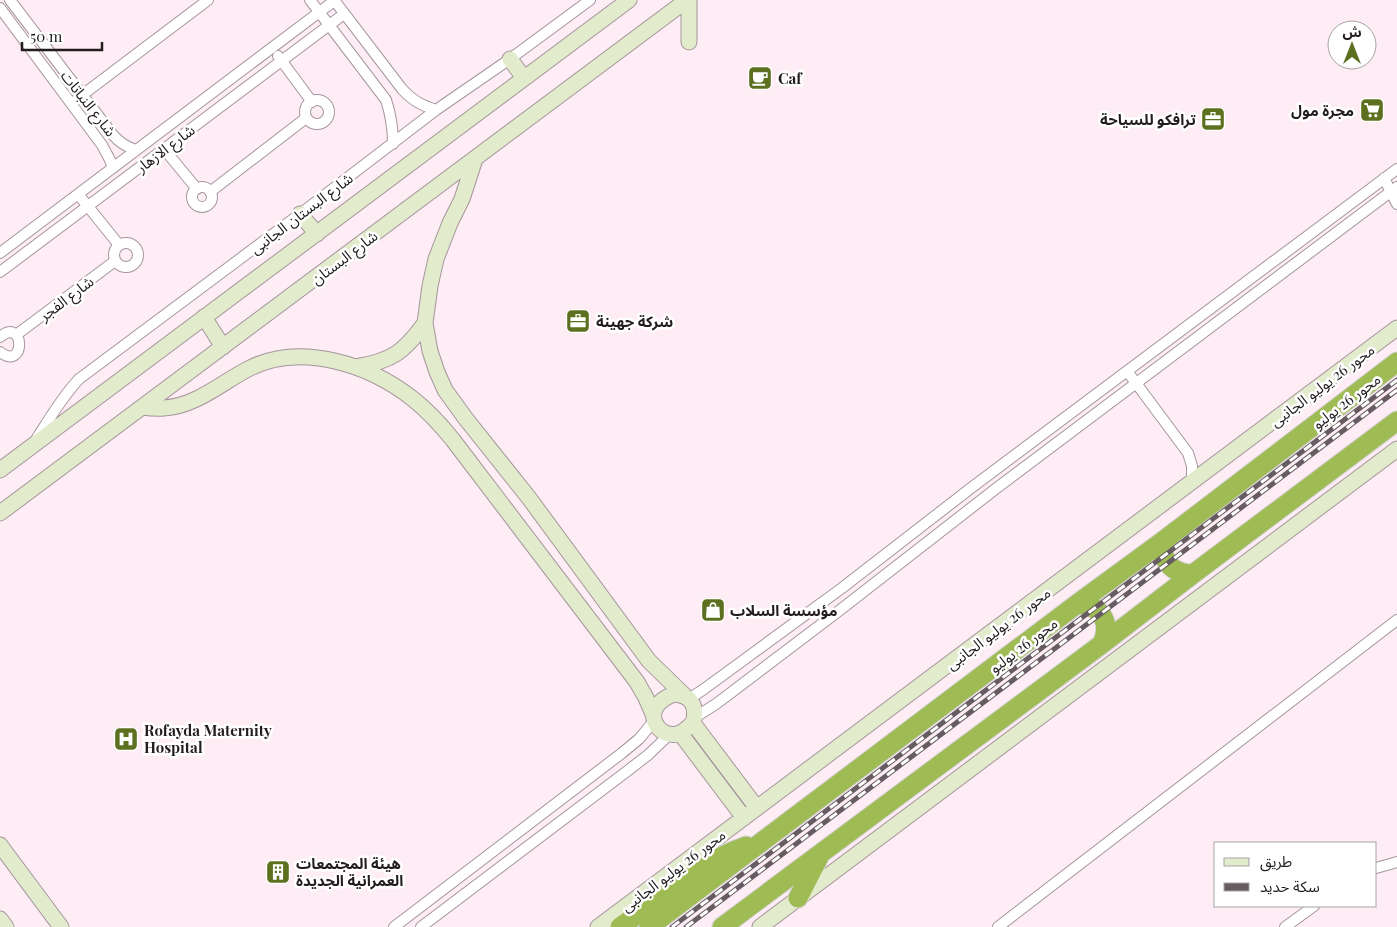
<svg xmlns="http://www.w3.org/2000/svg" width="1397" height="927" viewBox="0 0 1397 927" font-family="'Playfair Display','Noto Sans Arabic',serif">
  <rect width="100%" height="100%" fill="#feedf5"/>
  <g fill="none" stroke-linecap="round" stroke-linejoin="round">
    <defs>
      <path id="street" d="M10,0L113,135C120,143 126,147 136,150
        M310,0L386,100C391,115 393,128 393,144
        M334,0L402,89C413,101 421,105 436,110
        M0,8L102,145L110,160L113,168
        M278,56L312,102
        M77,99L208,0
        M305 112a12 12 0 1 1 24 0a12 12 0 1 1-24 0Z
        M164,149L197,189
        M1384,178L1397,204
        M192 197a10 10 0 1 1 20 0a10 10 0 1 1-20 0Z
        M210,192L306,118
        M78,194L119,245
        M114 255a12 12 0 1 1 24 0a12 12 0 1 1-24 0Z
        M0,253L334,1
        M0,272L344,14
        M16,335L115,261
        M0,337C25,316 26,372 0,352
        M1127,371L1188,453L1192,466V483
        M37,438C50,418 62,397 79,379L300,214L436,110L510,59L590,0
        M689,699L704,689L842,588L971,488L1397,169
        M694,718L716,704L840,610L998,487L1397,187
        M1376,868L1397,862
        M394,927L622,753L639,739L654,721
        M421,927L626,772L648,755L670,734
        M998,927L1397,620
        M1285,927L1314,906"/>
      <path id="secondary" d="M689,0V42
        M510,59L524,78
        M475,159L462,199L450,223L436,259L430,286L425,323L430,351L437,372L445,390L466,419L529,498L649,661L684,695
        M300,214L317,234
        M204,317L223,347
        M356,367C392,361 404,352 425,323
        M142,407C149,408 157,409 164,408C197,406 222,382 250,368C302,342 370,365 413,399C428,411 441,425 453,440L637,682L646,698L653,714
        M0,470L629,0
        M0,513L687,0
        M674,694C691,695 698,706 693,723C689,726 685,731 680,733C659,742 636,708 674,694Z
        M693,723L757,808
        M680,733L744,818
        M0,845L61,927
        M0,919L6,927
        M598,927L1397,328
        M760,927L1397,449"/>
      <path id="highway" d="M1163,541C1161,561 1172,574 1193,574
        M1077,604C1101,605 1112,622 1102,644
        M798,898L819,857
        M620,927L714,860L733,851L746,846
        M649,927L1077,604L1163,541L1397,362
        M722,927L1102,644L1193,574L1397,421"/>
    </defs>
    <use href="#street" stroke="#a5959d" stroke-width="12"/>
    <use href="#secondary" stroke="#a5959d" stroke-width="17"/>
    <use href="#highway" stroke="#d3d2d2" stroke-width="21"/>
    <use href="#street" stroke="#fff" stroke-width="10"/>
    <use href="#secondary" stroke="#e2ebcb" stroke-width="15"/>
    <use href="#highway" stroke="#9fbb53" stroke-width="19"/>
    <defs>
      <path id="rail" d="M672,927L1397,380
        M686,927L1397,390"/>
    </defs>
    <use href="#rail" stroke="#665c61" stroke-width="5"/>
    <use href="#rail" stroke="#fff" stroke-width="3" stroke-dasharray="9" stroke-linecap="butt"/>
  </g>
  <defs>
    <symbol id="cafe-square" viewBox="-11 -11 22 22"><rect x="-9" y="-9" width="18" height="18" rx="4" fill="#5c701f" stroke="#fff"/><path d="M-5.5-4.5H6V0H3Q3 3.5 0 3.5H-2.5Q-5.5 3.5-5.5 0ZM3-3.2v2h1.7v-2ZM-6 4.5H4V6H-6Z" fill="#fff"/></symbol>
    <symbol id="supermarket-square" viewBox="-11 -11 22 22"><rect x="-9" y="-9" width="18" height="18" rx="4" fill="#5c701f" stroke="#fff"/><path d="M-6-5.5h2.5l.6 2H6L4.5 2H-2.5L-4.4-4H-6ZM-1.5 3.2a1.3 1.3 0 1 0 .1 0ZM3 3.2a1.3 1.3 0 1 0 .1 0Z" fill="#fff"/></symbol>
    <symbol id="office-square" viewBox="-11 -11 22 22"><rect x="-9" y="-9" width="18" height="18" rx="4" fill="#5c701f" stroke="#fff"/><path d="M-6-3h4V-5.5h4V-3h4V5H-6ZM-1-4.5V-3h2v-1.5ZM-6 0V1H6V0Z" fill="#fff"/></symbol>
    <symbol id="shop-square" viewBox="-11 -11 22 22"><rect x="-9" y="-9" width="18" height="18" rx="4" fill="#5c701f" stroke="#fff"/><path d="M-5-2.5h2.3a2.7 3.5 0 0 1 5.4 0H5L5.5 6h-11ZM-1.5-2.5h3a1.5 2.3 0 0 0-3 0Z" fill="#fff"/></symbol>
    <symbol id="hospital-square" viewBox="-11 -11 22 22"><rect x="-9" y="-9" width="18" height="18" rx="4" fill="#5c701f" stroke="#fff"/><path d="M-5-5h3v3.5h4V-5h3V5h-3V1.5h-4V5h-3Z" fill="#fff"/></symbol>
    <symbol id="building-square" viewBox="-11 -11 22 22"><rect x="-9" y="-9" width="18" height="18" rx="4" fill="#5c701f" stroke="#fff"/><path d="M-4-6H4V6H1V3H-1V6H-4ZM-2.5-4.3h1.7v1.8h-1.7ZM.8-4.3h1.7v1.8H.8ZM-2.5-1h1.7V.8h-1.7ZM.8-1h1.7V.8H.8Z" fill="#fff"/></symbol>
  </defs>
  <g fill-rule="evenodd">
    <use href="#cafe-square" x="746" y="64" width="28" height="28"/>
    <use href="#supermarket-square" x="1358" y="96" width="28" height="28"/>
    <use href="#office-square" x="1199" y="105" width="28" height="28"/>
    <use href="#office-square" x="564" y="307" width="28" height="28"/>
    <use href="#shop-square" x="699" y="596" width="28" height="28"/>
    <use href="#hospital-square" x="112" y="725" width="28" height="28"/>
    <use href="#building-square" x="264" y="858" width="28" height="28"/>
  </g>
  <g text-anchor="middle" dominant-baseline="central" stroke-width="5" stroke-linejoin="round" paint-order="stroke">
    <g font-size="15" font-weight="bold" fill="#221c1f" stroke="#fff" text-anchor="start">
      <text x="778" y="78">Caf</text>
      <text x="1354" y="110" text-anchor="end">مجرة مول</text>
      <text x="1196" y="119" text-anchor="end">ترافكو للسياحة</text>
      <text x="596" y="321">شركة جهينة</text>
      <text x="730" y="610">مؤسسة السلاب</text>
      <text x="144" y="730">Rofayda Maternity<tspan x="144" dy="17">Hospital</tspan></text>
      <text x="296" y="863">هيئة المجتمعات<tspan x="296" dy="17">العمرانية الجديدة</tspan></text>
    </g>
    <g font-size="15" fill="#221c1f" stroke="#fff">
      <text transform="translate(89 103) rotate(52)">شارع النباتات</text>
      <text transform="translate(165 148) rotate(-37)">شارع الازهار</text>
      <text transform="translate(301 213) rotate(-37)">شارع البستان الجانبى</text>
      <text transform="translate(344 257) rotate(-37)">شارع البستان</text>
      <text transform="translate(66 298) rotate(-37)">شارع الفجر</text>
      <text transform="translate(1322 385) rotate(-37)">محور 26 يوليو الجانبى</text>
      <text transform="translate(1346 401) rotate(-37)">محور 26 يوليو</text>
      <text transform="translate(998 628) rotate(-37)">محور 26 يوليو الجانبى</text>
      <text transform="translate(1023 645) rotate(-37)">محور 26 يوليو</text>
      <text transform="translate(673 870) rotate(-37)">محور 26 يوليو الجانبى</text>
    </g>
  </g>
  <rect x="1214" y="842" width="162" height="65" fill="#ffffff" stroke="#a7a4a5"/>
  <rect x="1224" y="858" width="25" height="8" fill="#e2ebcb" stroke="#a7a4a5"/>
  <text x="1260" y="867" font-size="15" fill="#221c1f">طريق</text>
  <rect x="1224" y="883" width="25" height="8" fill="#665c61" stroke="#a7a4a5"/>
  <text x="1260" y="892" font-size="15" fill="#221c1f">سكة حديد</text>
  <g transform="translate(1352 45)"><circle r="24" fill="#ffffff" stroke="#a7a4a5"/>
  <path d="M0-4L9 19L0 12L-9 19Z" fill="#5c701f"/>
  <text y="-8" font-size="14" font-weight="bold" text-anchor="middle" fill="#221c1f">ش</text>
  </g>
  <path d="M22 42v8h80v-8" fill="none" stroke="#221c1f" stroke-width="2.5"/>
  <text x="30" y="42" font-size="15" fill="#221c1f" stroke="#ffffff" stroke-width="4" paint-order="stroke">50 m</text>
</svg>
